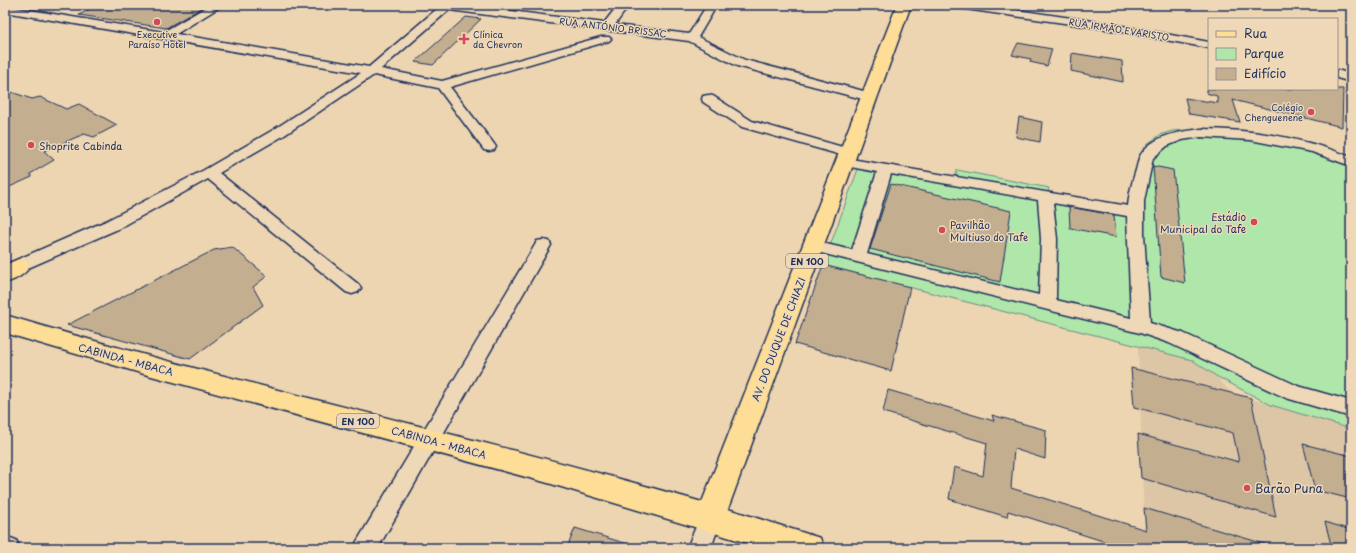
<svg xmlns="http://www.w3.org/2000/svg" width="1356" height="553" viewBox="0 0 1356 553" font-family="'Playpen Sans',sans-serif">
  <rect width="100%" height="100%" fill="#edd5b1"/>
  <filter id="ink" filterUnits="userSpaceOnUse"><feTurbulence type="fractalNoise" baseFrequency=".025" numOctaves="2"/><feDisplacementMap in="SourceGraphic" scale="8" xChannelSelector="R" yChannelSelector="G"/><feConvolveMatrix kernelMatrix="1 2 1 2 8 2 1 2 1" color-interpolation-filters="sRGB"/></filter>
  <g filter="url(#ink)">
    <path fill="#dcc6a6" d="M1138,346L1192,360L1216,376L1231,393L1351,429V548H1145Z"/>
    <path fill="#afe7aa" stroke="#658b84" d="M1197,129L1261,133L1299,142L1351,159V429L1271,405L1216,376L1192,360L823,265L861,161L955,179L957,170L1049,188L1048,193L1111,206L1128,204L1135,174L1147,144L1160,135L1172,131Z"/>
    <path fill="#c3ae90" stroke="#1b2f5e" d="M97,5H207L166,28L79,15Z
      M466,17L481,19L433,65L415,62Z
      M1018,43L1052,49L1047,66L1030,62L1031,59L1012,55Z
      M1072,53L1122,61L1123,82L1071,71Z
      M1207,89H1343L1342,127L1233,100L1240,122L1189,114L1185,98L1218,103L1217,96L1206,93Z
      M5,90L32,99L40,97L66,109L79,104L117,125L94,137L84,134L44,151L54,160L30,174L32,177L5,189Z
      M1019,117L1042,122L1040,142L1016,137Z
      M1153,166L1173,170L1185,283L1161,277Z
      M891,184L1011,211L1000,282L870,249Z
      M1069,207L1114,215L1116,237L1070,228Z
      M232,247L267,276L253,287L263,305L190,359L67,325L214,250Z
      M823,265L910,287L891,371L795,344Z
      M1131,368L1251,398L1276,517L1141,478L1138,434L1239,462L1233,433L1134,407Z
      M888,390L994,421L992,415L1046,430L1045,459L1014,449L1011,488L1146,530L1144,508L1268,545V548H1125L1008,511L1007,517L949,499L954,467L983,476L987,443L883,412Z
      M1303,444L1351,456V499L1315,490Z
      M1325,522L1351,530V548H1332Z
      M575,528L631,545L630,548H567Z"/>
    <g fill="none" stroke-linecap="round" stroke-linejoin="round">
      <defs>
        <path id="minor" d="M210,5H223L176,34L369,67L438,8L434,5H464L604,23L618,5H629L615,25L689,34L707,5H717L698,37L745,60L875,94L876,97L875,100L870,101L737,66L689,41L449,10L381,69L442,81L601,37H609L611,39L609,41L450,87L494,144L496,147L494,150L489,151L484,150L438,88L374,75L283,136L219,173L358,284L361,288L358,292L352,294L346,292L208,179L118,229L5,278V265L106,221L204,170L273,130L361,73L5,12V6L163,32Z
          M953,5H981L1106,23L1209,42V48L1106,29L958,8Z
          M1337,70L1351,74V82L1337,78Z
          M708,95L713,96L752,121L853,150L855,153L853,156L848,157L742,127L703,102L702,99L703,96Z
          M1201,129C1252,129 1304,138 1351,157V166L1312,152L1250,140L1201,137L1182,140L1167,146L1153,158L1144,201V234L1150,323L1183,333L1298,386L1351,401V417L1286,398L1169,343L1140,333L813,251L807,250L805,246L807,242L813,241L852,250L877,172L840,165L838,162L840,159L845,158L1128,206C1129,193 1132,182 1136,170C1137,166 1138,162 1139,158C1150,135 1180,132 1201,129ZM891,174L1038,200L1041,239L1039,295L867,254ZM1053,203L1127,216L1131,318L1056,300L1057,239Z
          M543,240L549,241L551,245L378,548H353L535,245L537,241Z
          M711,507L719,510L722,517L711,548H687L703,510Z
          M5,536L16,540L20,548H5Z"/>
        <path id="major" d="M897,5H911L728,509L820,538L824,548H764L548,483L144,374L5,333V315C235,384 471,435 702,502Z
          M19,259L27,261L30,266C25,275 15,280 5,283V265Z"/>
      </defs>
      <use href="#minor" stroke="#1b2f5e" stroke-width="3"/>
      <use href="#major" stroke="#1b2f5e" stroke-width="3"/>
      <use href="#minor" fill="#eed8b7" fill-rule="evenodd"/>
      <use href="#major" fill="#fedd96" fill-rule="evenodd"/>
    </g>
  </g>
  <g fill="#d1495b" stroke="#eed8b7" stroke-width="1.5">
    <circle cx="157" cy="22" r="4"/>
    <path d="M462 33h4v4h4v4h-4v4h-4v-4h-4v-4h4z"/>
    <circle cx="1311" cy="112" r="4"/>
    <circle cx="31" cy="145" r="4"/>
    <circle cx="1254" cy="222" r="4"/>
    <circle cx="942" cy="230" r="4"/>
    <circle cx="1247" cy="488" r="4"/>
  </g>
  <g text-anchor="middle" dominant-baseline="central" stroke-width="3" stroke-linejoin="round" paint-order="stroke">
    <g font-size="9" fill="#1b2f5e" stroke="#eed8b7">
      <text transform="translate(613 27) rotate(7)">RUA ANTÓNIO BRISSAC</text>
      <text transform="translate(1119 29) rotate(9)">RUA IRMÃO EVARISTO</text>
    </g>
    <g font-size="9" fill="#1b2f5e" stroke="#eed8b7">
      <text x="157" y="34">Executive<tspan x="157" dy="10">Paraíso Hotel</tspan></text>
      <text x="473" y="34" text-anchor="start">Clínica<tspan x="473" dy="10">da Chevron</tspan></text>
      <text x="1303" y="107" text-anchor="end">Colégio<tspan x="1303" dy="10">Chenguenene</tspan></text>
    </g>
    <g fill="#eed8b7" stroke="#5a6279" stroke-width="1">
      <rect x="786" y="254" width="42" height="14" rx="3"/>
      <rect x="337" y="414" width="42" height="14" rx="3"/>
    </g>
    <g font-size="9" font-weight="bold" fill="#1b2f5e">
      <text x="807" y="261">EN 100</text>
      <text x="358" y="421">EN 100</text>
    </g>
    <g font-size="10" fill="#1b2f5e" stroke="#eed8b7" text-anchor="start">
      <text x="39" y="145">Shoprite Cabinda</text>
      <text x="1246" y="216" text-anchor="end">Estádio<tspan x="1246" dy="12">Municipal do Tafe</tspan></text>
      <text x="950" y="224">Pavilhão<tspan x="950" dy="12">Multiuso do Tafe</tspan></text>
    </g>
    <g font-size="10" fill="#1b2f5e" stroke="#eed8b7">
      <text transform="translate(778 339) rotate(-69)">AV. DO DUQUE DE CHIAZI</text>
      <text transform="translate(126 359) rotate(15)">CABINDA - MBACA</text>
      <text transform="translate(439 442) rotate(15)">CABINDA - MBACA</text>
    </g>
    <g font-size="12" fill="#1b2f5e" stroke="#eed8b7" text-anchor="start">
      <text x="1255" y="488">Barão Puna</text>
    </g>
  </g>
  <rect width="1356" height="553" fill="none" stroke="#eed8b7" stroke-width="20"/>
  <rect x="10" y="10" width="1336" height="533" fill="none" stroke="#1b2f5e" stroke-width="1.5" filter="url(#ink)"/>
  <rect x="1208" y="18" width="130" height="72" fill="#eed8b7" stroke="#9a9493"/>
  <rect x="1216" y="31" width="20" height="6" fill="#fedd96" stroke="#9a9493"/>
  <text x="1244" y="38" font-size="12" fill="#1b2f5e">Rua</text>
  <rect x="1216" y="48" width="20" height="12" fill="#afe7aa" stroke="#9a9493"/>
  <text x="1244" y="58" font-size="12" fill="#1b2f5e">Parque</text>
  <rect x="1216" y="68" width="20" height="12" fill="#c3ae90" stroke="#9a9493"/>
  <text x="1244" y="78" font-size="12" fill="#1b2f5e">Edifício</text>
</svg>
